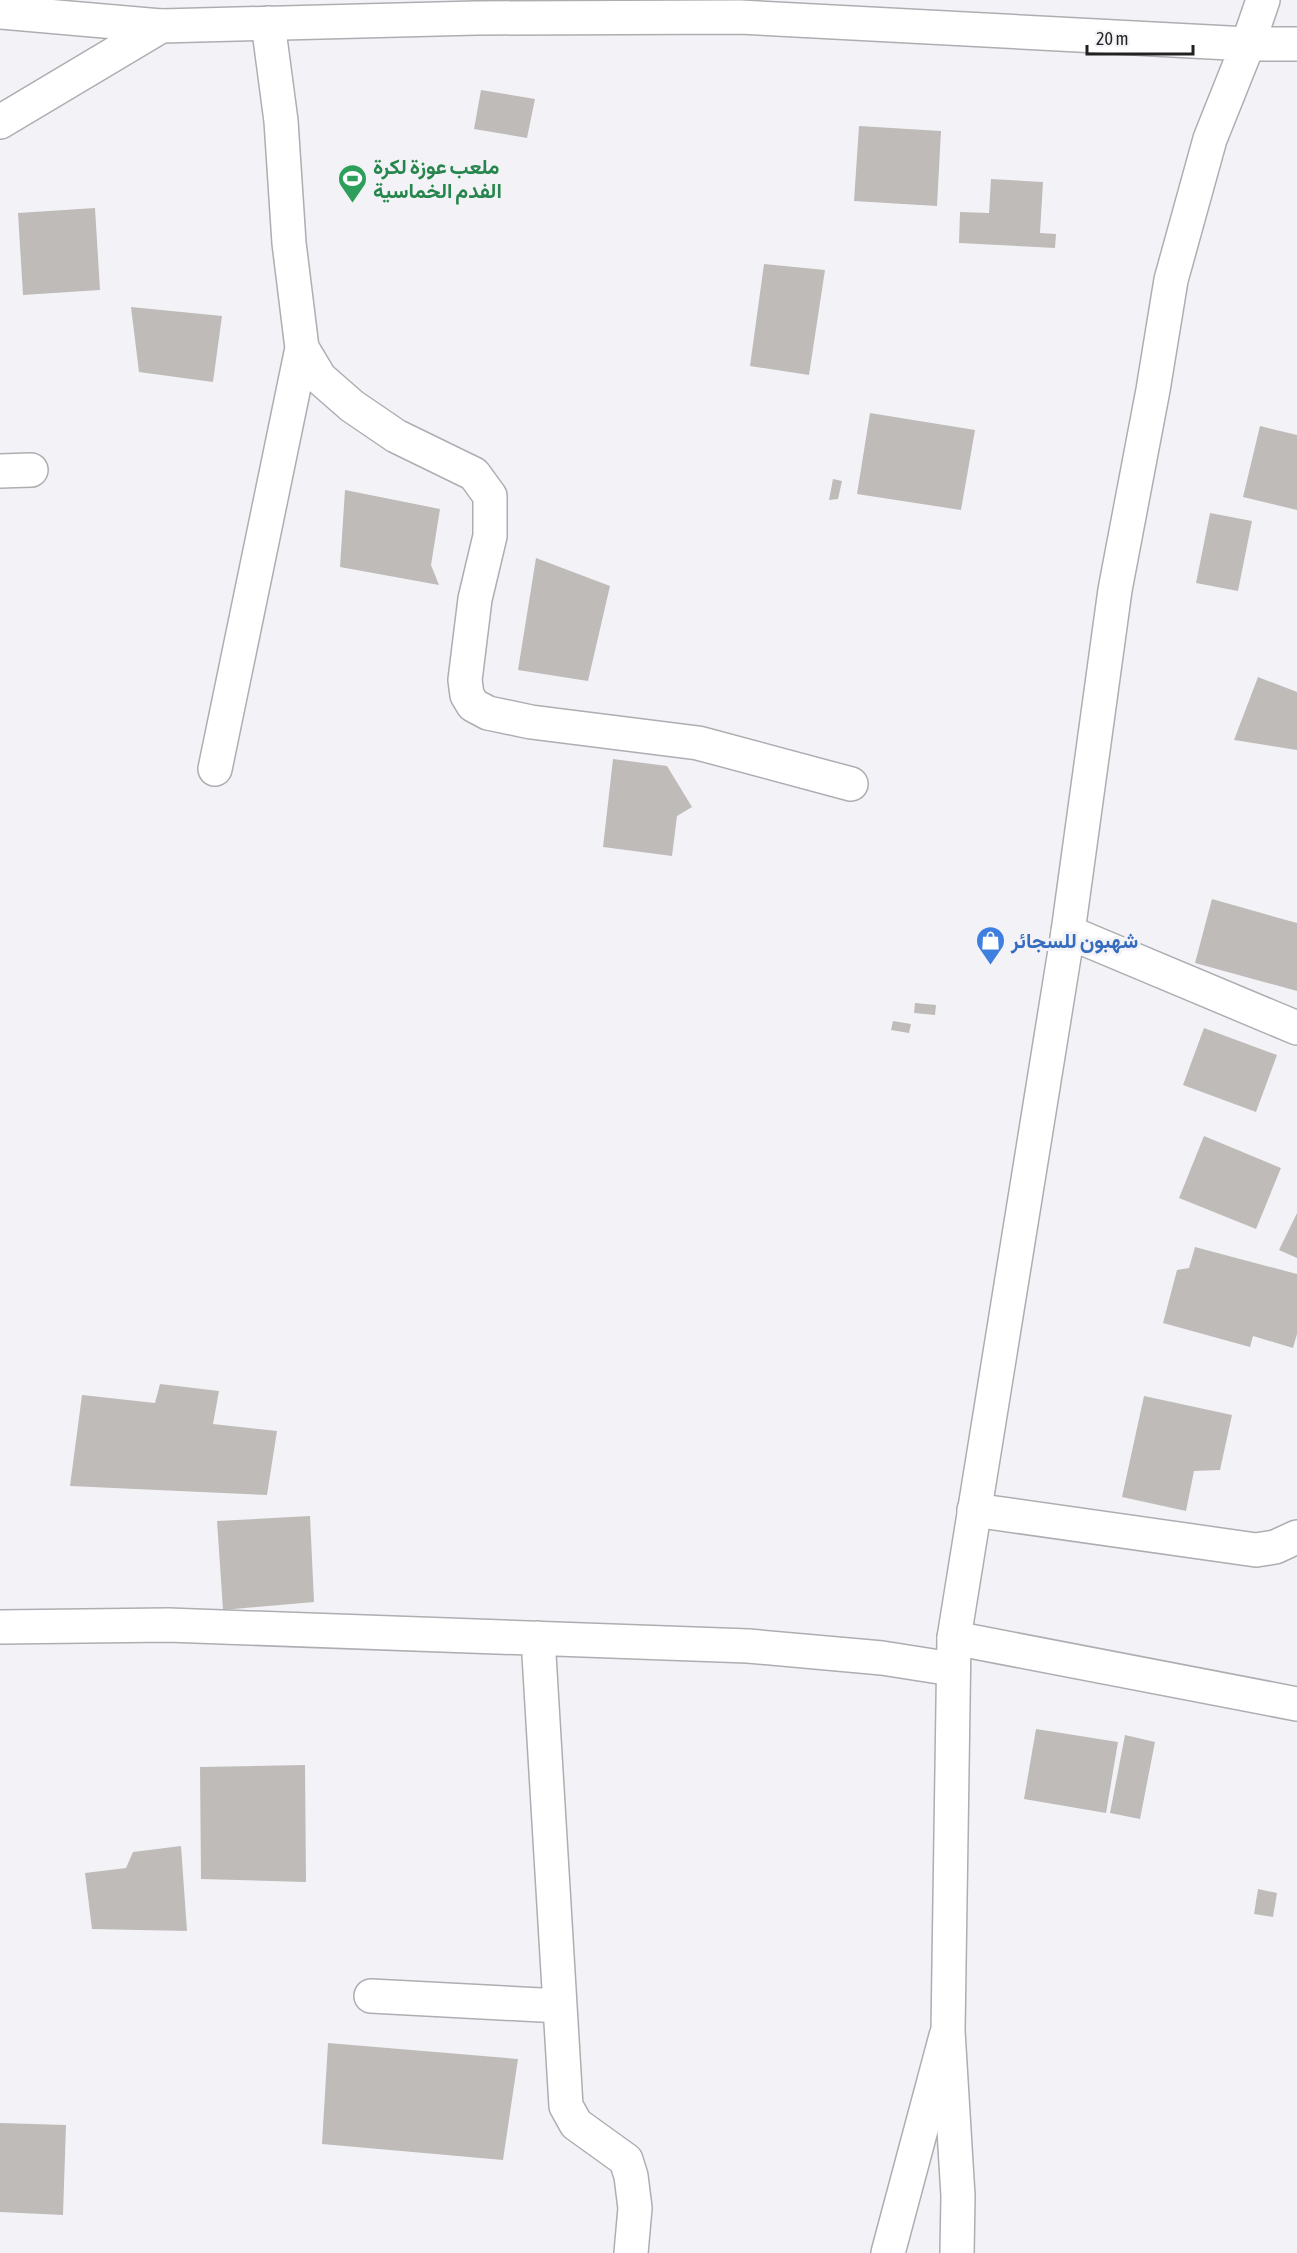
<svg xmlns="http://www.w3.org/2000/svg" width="1297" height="2253" viewBox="0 0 1297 2253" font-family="'Asap Condensed',Vazirmatn,sans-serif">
  <rect width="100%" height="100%" fill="#f3f3f7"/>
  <path fill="#bfbbb9" d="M481,90L535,99L527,138L474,129Z
    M859,126L941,131L937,206L854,201Z
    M991,179L1043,182L1040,233L1056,234L1055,248L959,243L960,212L989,213Z
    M95,208L100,290L23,295L18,213Z
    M764,264L825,270L809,375L750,366Z
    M131,307L222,316L213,382L139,372Z
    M870,413L975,430L961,510L857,494Z
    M1260,426L1297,435V510L1243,497Z
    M833,479L842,481L838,499L829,500Z
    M345,490L440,509L431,565L439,585L340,567Z
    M1210,513L1252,521L1238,591L1196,583Z
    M536,558L610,586L588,681L518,670Z
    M1258,677L1297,692V750L1234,740Z
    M613,759L667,766L692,807L677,816L672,856L603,847Z
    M1212,899L1297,923V991L1195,963Z
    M915,1003L936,1005L935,1015L914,1013Z
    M893,1021L911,1024L909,1033L891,1030Z
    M1204,1028L1277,1055L1256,1112L1183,1085Z
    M1204,1136L1281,1168L1256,1229L1179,1198Z
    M1297,1213V1258L1279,1250Z
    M1195,1247L1297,1274V1334L1293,1348L1253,1336L1250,1347L1163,1323L1177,1270L1189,1268Z
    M160,1384L219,1391L213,1424L277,1431L267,1495L70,1486L82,1395L155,1403Z
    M1144,1396L1232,1415L1220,1470L1194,1471L1186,1511L1122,1497Z
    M310,1516L314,1602L223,1610L217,1521Z
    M1036,1729L1118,1742L1106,1813L1024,1799Z
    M1125,1735L1155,1742L1140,1819L1110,1813Z
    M305,1765L306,1882L201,1879L200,1767Z
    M181,1846L187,1931L92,1929L85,1873L126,1868L133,1852Z
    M1258,1889L1277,1893L1273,1917L1254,1914Z
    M328,2043L518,2059L503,2160L322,2144Z
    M0,2123L66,2125L63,2215L0,2212Z"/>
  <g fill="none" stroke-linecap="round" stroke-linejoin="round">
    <defs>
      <path id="minor" d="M0,12L161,26
        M268,23L281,121L289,243L302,348L320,378L352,406L396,436L474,474L490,496V536L475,599L465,680L467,695L473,705L488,713L531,722L698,743L851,784
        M0,471L31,470
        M215,769L302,348
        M1068,932L1297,1028
        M974,1510L1256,1550L1275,1547L1297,1537
        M0,1627L168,1625L748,1646L882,1658L952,1669
        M538,1638L566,2106L576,2124L626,2160L631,2176L635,2208L631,2253
        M954,1638L1297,1704
        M371,1996L560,2006
        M888,2253L946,2036"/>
      <path id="tertiary" d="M0,122L161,26L476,18L740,17L1248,44H1297
        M957,2253L958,2196L948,2031L954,1638L1068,932L1115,590L1153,390L1171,280L1210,139L1248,44L1263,0"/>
    </defs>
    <use href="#minor" stroke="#adaeb1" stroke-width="36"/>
    <use href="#tertiary" stroke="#adaeb1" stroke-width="36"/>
    <use href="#minor" stroke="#fff" stroke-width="33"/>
    <use href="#tertiary" stroke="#fff" stroke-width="33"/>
  </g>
  <defs>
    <symbol id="stadium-pin" viewBox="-11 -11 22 30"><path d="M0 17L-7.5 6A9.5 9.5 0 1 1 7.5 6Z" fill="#2e9e5b" stroke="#f3f3f7"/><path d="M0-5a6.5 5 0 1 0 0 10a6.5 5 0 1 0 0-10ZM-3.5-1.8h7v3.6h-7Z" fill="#fff"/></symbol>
    <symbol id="shop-pin" viewBox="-11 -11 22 30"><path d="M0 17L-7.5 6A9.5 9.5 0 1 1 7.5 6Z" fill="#3f7fe0" stroke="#f3f3f7"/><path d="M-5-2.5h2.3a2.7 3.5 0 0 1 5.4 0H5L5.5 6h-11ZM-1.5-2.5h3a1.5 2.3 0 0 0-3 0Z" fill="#fff"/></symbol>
  </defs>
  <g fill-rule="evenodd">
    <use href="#stadium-pin" x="336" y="162" width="33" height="45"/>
    <use href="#shop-pin" x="974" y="924" width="33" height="45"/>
  </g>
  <g text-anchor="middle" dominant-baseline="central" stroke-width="6" stroke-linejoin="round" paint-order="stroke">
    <g font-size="21" font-weight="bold" fill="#27864d" stroke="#f3f3f7" text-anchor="start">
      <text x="373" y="166">ملعب عوزة لكرة<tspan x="373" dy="24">الفدم الخماسية</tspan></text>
    </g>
    <g font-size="21" font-weight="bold" fill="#366cbe" stroke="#f3f3f7" text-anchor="start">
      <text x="1011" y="940">شهبون للسجائر</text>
    </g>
  </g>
  <path d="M1087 45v9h106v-9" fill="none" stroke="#222223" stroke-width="3"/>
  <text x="1096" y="45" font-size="18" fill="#222223" stroke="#f3f3f7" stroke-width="4.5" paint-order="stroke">20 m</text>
</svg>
